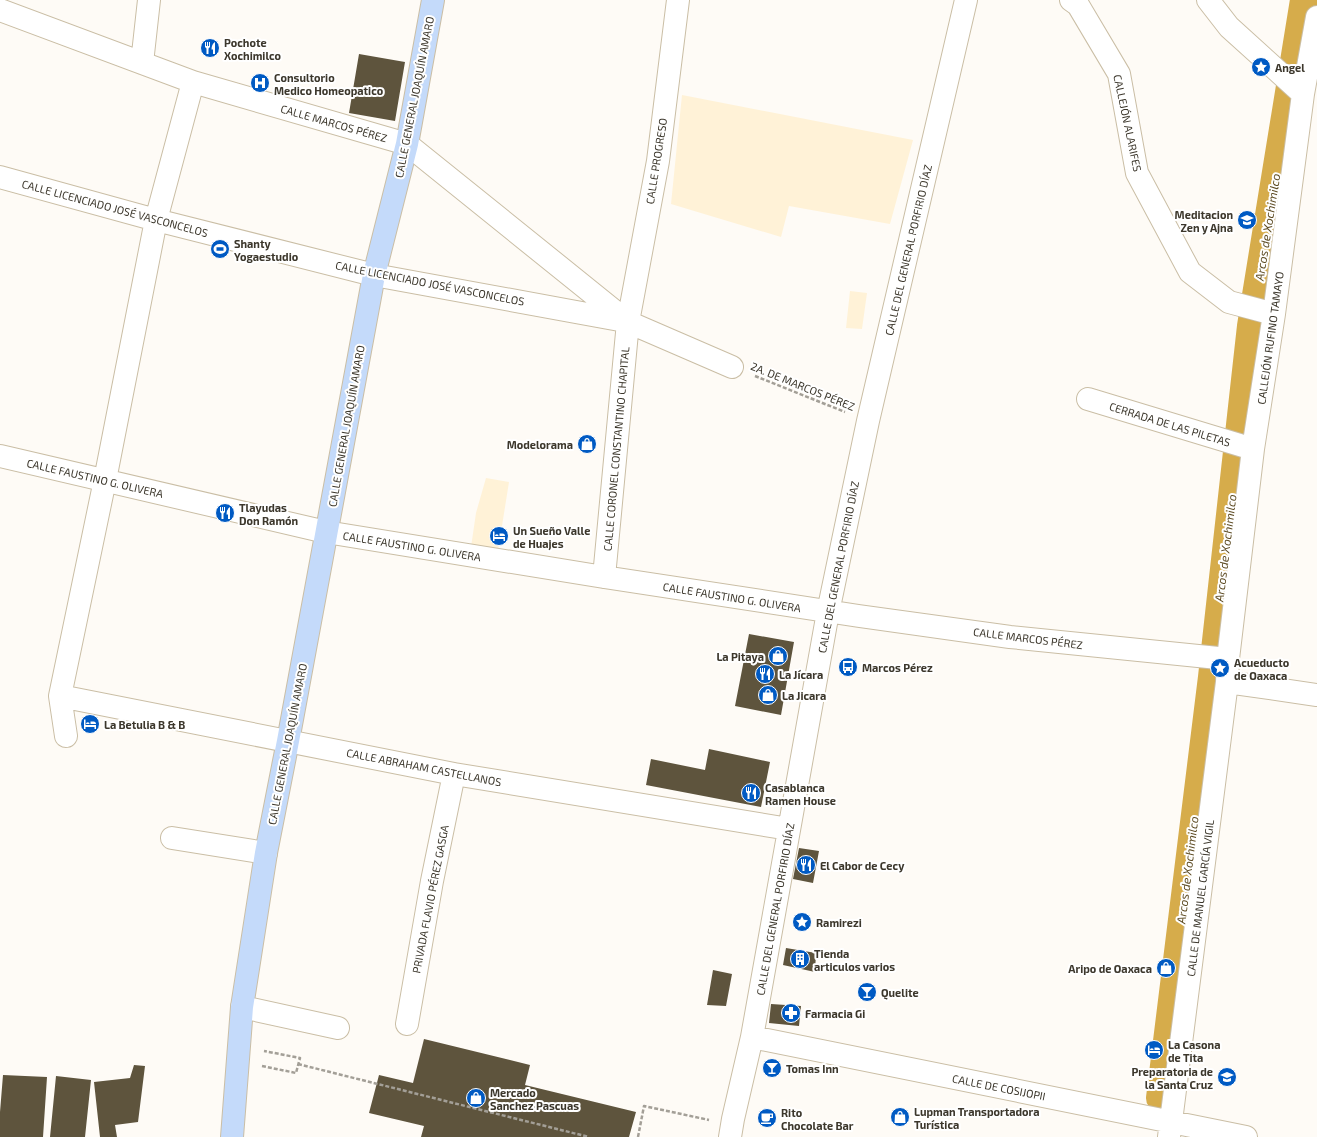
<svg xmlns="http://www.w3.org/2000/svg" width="1317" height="1137" viewBox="0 0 1317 1137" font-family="'Exo 2',sans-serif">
  <rect width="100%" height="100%" fill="#fefbf6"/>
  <path fill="#fff2d7" d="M682,95L913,140L890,224L789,206L781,237L671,204Z
    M850,291L867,293L862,329L846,328Z
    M486,478L509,482L498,551L471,547L476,513Z"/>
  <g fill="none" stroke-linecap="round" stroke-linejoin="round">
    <path stroke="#d6ac4b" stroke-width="28" d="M1160,1098L1212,677L1251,326L1304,0"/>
  </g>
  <path fill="#5e543d" d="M359,54L405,62L395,121L349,113Z
    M749,634L794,642L781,715L735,706Z
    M709,749L770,762L761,807L646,785L651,759L705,770Z
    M799,848L819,851L813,883L793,879Z
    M786,948L816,953L815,972L783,965Z
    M713,970L732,974L726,1006L707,1005Z
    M771,1004L801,1006L799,1026L769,1023Z
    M424,1039L530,1065L525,1085L636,1112L629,1137H421L424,1126L369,1113L379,1075L413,1083Z
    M134,1065L145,1066L138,1122L115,1125L117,1137H100L94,1082L130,1078Z
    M3,1075L47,1077L43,1137H0V1112Z
    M56,1076L91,1080L85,1137H50Z"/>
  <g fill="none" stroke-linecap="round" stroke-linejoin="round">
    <defs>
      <path id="street" d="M1071,0L1078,5L1119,74L1137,173L1190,272L1229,302L1274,314
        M1208,0L1229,27L1303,94
        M0,10L193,82L407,144L628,322L732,367
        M142,63L149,0
        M0,177L156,220L374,275L625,321
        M1088,399L1253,449
        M0,456L326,532L604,577L859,616L1010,637L1228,659
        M604,577L628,322L658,161L678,0
        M1227,682L1317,695
        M60,696L454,774L789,829
        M66,736L60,696L105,480L156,220L193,82
        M172,838L266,853
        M242,1007L338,1028
        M407,1024L432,881L454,774
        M752,1037L1246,1137
        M730,1137L733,1119L752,1037L828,612L868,421L966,0
        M1169,1137L1227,682L1228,659L1253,449L1274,314L1303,94L1317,17"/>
      <path id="secondary" d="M232,1137L242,1007L266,853L288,741L374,275L407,144L433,0"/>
    </defs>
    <use href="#street" stroke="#cabea5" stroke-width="24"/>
    <use href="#secondary" stroke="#cabea5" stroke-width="24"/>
    <path stroke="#a39f97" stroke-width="2.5" stroke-dasharray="4 2" stroke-linecap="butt" d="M755,376L845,412
      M298,1064L589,1137
      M262,1066L296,1073L300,1058L264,1051
      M638,1137L644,1106L709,1120"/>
    <use href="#street" stroke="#fff" stroke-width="22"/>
    <use href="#secondary" stroke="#c4dafa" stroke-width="22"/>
  </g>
  <defs>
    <symbol id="restaurant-disc" viewBox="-11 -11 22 22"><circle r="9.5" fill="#005ac3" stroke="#fff"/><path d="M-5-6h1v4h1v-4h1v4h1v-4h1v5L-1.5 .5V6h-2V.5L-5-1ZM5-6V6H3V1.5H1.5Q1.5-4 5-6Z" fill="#fff"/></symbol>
    <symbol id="sight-disc" viewBox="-11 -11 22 22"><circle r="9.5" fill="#005ac3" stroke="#fff"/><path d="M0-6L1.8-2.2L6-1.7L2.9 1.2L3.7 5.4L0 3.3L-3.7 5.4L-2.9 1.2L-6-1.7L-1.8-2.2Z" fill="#fff"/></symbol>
    <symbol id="hospital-disc" viewBox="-11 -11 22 22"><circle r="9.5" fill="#005ac3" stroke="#fff"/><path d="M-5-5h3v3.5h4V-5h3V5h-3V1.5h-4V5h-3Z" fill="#fff"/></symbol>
    <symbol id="school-disc" viewBox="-11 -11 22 22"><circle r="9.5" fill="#005ac3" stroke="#fff"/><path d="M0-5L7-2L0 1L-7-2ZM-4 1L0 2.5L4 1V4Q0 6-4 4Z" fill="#fff"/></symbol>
    <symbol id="stadium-disc" viewBox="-11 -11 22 22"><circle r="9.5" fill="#005ac3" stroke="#fff"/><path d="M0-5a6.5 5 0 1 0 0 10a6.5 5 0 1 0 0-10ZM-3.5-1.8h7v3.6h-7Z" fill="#fff"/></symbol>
    <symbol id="shop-disc" viewBox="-11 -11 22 22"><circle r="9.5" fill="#005ac3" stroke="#fff"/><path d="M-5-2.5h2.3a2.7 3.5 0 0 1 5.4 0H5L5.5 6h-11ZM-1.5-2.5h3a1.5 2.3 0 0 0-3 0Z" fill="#fff"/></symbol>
    <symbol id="hotel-disc" viewBox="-11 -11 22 22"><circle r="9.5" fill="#005ac3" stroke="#fff"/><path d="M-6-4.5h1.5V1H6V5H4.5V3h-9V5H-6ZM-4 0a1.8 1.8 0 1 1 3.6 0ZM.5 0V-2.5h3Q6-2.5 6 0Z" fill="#fff"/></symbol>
    <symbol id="bus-disc" viewBox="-11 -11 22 22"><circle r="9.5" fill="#005ac3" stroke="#fff"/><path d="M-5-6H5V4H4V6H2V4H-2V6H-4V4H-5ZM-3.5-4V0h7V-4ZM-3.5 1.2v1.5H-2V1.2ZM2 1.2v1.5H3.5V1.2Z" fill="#fff"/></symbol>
    <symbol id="building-disc" viewBox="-11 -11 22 22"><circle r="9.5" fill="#005ac3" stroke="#fff"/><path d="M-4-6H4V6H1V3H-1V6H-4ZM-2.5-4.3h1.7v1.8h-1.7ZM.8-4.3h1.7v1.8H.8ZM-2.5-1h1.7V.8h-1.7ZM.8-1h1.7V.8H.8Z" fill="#fff"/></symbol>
    <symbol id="bar-disc" viewBox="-11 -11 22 22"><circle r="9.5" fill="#005ac3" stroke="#fff"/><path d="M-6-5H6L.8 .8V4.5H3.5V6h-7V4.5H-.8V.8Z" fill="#fff"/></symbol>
    <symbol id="pharmacy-disc" viewBox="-11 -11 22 22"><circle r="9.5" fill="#005ac3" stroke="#fff"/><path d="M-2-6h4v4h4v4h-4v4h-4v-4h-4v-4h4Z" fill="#fff"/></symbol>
    <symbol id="cafe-disc" viewBox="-11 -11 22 22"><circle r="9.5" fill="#005ac3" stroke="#fff"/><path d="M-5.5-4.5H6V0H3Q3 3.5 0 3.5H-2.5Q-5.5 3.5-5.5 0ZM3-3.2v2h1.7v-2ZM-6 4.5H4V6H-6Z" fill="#fff"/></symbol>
  </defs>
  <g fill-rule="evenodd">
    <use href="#restaurant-disc" x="199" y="37" width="22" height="22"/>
    <use href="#sight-disc" x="1250" y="56" width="22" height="22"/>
    <use href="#hospital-disc" x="249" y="72" width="22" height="22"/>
    <use href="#school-disc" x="1236" y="209" width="22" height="22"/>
    <use href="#stadium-disc" x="209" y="238" width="22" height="22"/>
    <use href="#shop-disc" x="576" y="433" width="22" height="22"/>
    <use href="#restaurant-disc" x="214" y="502" width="22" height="22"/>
    <use href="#hotel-disc" x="488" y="525" width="22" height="22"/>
    <use href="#shop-disc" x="767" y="645" width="22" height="22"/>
    <use href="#bus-disc" x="837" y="656" width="22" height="22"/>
    <use href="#sight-disc" x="1209" y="657" width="22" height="22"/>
    <use href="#restaurant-disc" x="754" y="663" width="22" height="22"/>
    <use href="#shop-disc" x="757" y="684" width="22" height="22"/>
    <use href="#hotel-disc" x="79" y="713" width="22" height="22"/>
    <use href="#restaurant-disc" x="740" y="782" width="22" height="22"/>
    <use href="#restaurant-disc" x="795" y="854" width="22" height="22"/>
    <use href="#sight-disc" x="791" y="911" width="22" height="22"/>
    <use href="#building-disc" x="789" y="948" width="22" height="22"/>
    <use href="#shop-disc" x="1155" y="957" width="22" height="22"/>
    <use href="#bar-disc" x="856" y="981" width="22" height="22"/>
    <use href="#pharmacy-disc" x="780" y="1002" width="22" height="22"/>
    <use href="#hotel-disc" x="1143" y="1039" width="22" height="22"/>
    <use href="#bar-disc" x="761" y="1057" width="22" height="22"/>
    <use href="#school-disc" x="1216" y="1066" width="22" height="22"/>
    <use href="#shop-disc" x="465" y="1087" width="22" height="22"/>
    <use href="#shop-disc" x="889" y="1106" width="22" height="22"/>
    <use href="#cafe-disc" x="756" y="1107" width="22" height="22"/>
  </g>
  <g text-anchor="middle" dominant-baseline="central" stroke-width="4" stroke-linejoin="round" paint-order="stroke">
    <g font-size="11" font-weight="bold" fill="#3c372c" stroke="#fff" text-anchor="start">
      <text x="224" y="42">Pochote<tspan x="224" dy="13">Xochimilco</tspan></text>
      <text x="1275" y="67">Angel</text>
      <text x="274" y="77">Consultorio<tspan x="274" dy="13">Medico Homeopatico</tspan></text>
      <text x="1233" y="214" text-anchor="end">Meditacion<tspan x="1233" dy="13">Zen y Ajna</tspan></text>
      <text x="234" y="243">Shanty<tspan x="234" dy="13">Yogaestudio</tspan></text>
      <text x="573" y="444" text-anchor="end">Modelorama</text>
      <text x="239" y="507">Tlayudas<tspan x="239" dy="13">Don Ramón</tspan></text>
      <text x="513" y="530">Un Sueño Valle<tspan x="513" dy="13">de Huajes</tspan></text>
      <text x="764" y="656" text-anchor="end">La Pitaya</text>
      <text x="1234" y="662">Acueducto<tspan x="1234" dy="13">de Oaxaca</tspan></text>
      <text x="862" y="667">Marcos Pérez</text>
      <text x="779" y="674">La Jícara</text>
      <text x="782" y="695">La Jicara</text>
      <text x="104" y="724">La Betulia B &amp; B</text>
      <text x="765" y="787">Casablanca<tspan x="765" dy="13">Ramen House</tspan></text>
      <text x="820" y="865">El Cabor de Cecy</text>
      <text x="816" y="922">Ramirezi</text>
      <text x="814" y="953">Tienda<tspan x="814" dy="13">articulos varios</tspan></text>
      <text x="1152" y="968" text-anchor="end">Aripo de Oaxaca</text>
      <text x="881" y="992">Quelite</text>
      <text x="805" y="1013">Farmacia Gi</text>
      <text x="1168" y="1044">La Casona<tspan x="1168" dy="13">de Tita</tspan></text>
      <text x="786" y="1068">Tomas Inn</text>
      <text x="1213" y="1071" text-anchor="end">Preparatoria de<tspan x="1213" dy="13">la Santa Cruz</tspan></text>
      <text x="490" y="1092">Mercado<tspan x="490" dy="13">Sanchez Pascuas</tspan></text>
      <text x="914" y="1111">Lupman Transportadora<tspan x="914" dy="13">Turística</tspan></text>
      <text x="781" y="1112">Rito<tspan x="781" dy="13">Chocolate Bar</tspan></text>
    </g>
    <g font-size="11" fill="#3c372c" stroke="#fff">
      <text transform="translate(414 97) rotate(-79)">CALLE GENERAL JOAQUÍN AMARO</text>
      <text transform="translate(334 123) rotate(16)">CALLE MARCOS PÉREZ</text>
      <text transform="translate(1128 123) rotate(78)">CALLEJÓN ALARIFES</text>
      <text transform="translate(656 161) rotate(-81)">CALLE PROGRESO</text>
      <text transform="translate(115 208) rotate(15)">CALLE LICENCIADO JOSÉ VASCONCELOS</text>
      <text transform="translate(908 250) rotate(-77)">CALLE DEL GENERAL PORFIRIO DÍAZ</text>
      <text transform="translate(430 283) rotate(11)">CALLE LICENCIADO JOSÉ VASCONCELOS</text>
      <text transform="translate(1270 338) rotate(-82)">CALLEJÓN RUFINO TAMAYO</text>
      <text transform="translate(803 386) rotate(22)">2A. DE MARCOS PÉREZ</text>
      <text transform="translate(1170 424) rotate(17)">CERRADA DE LAS PILETAS</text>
      <text transform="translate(346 426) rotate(-80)">CALLE GENERAL JOAQUÍN AMARO</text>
      <text transform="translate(616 449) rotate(-85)">CALLE CORONEL CONSTANTINO CHAPITAL</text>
      <text transform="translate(95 478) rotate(13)">CALLE FAUSTINO G. OLIVERA</text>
      <text transform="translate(412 546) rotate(9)">CALLE FAUSTINO G. OLIVERA</text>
      <text transform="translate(838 567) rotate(-79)">CALLE DEL GENERAL PORFIRIO DÍAZ</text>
      <text transform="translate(732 597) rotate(9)">CALLE FAUSTINO G. OLIVERA</text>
      <text transform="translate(1028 638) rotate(7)">CALLE MARCOS PÉREZ</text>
      <text transform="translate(287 744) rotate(-79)">CALLE GENERAL JOAQUÍN AMARO</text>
      <text transform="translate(424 767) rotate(11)">CALLE ABRAHAM CASTELLANOS</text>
      <text transform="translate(1200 898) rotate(-83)">CALLE DE MANUEL GARCÍA VIGIL</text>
      <text transform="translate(430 899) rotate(-79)">PRIVADA FLAVIO PÉREZ GASGA</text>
      <text transform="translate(775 909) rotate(-80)">CALLE DEL GENERAL PORFIRIO DÍAZ</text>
      <text transform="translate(999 1087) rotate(11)">CALLE DE COSIJOPII</text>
    </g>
    <g font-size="12" font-style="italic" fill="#5e4c24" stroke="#fff">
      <text transform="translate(1267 227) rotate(-81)">Arcos de Xochimilco</text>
      <text transform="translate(1225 548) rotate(-83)">Arcos de Xochimilco</text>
      <text transform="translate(1187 870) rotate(-83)">Arcos de Xochimilco</text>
    </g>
  </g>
</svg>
